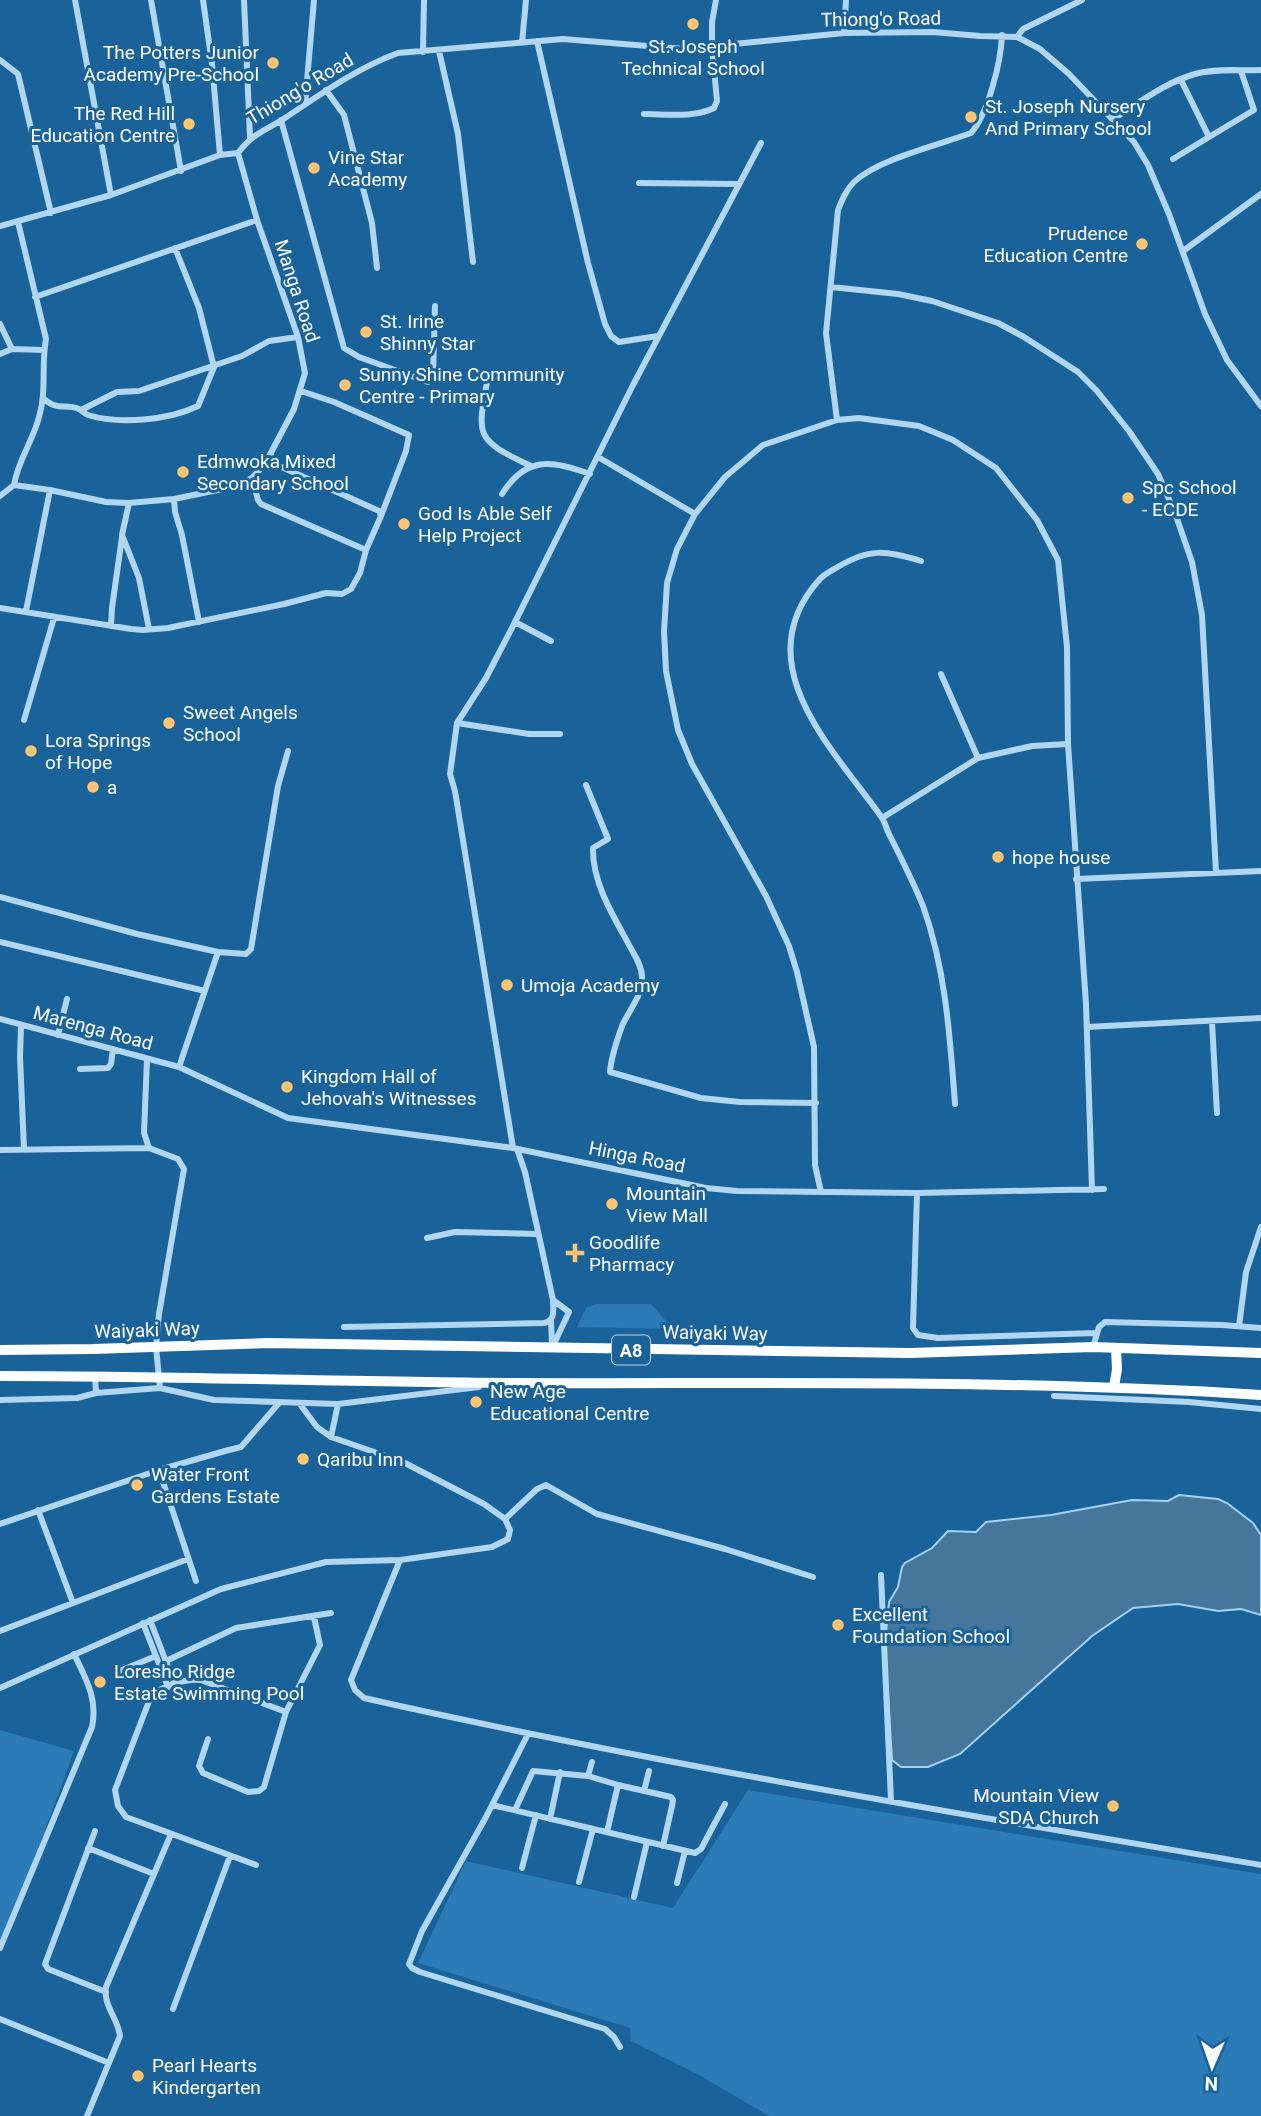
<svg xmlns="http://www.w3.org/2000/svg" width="1261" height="2116" viewBox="0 0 1261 2116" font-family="Roboto,sans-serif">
  <rect width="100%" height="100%" fill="#1a629a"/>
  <path fill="#2a7bb6" d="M596,1304H651L673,1329L577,1327L586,1308Z
    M0,1730L74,1751L0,1953Z
    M748,1790L1261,1874V2116H769L697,2074L631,2041L630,2028L418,1963L466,1861L673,1908Z"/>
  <path fill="#45779d" stroke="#a3d2f3" stroke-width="2" d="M1179,1495L1218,1499L1227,1503L1253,1523L1261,1535V1615L1241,1609L1218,1611L1178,1604L1133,1608L1092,1636L960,1754L928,1767H901L892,1760L885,1645L889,1602L898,1587L902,1567L905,1563L932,1548L948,1531L976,1532L986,1522L1051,1515L1132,1500L1168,1501Z"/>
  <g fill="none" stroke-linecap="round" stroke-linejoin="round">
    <path stroke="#b0d6f1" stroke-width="6" d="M75,0L111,195
      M151,0L181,171
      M203,0L212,64L220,155
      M244,0L250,137
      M844,33L846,0
      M1017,37L1023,29L1082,0
      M537,41L588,263L605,324L611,336L619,342L658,336
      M522,43L526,0
      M439,51L458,134L473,262
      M423,52L424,0
      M0,60L18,74L51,213
      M1181,80L1209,137L1254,110L1241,71
      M326,90L344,115L372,223L377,268
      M305,104L314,0
      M644,114C666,114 694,118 714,108L717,101L712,47V22L716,0
      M1113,119C1139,103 1166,82 1195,74C1216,68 1240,71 1261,70
      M281,120L344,348L359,357L428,382L433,377L435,306
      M1173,159L1209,137
      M639,183L739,184
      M0,226L111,195L220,155L238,153C253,133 265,131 285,118C321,94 357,68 398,53L563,39L684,49L844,33L933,32L980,36L1017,37L1040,49L1069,74L1134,142L1148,165L1169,214L1205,314L1227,360L1261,406
      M1183,251L1261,194
      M831,287L898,294L932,301L998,323L1024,337L1078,372L1097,391L1129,431L1158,474L1175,513L1192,562L1202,615L1216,872
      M35,297L257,220
      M0,324L12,349
      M0,354L12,349L44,350
      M488,377C477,437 474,439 531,466
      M301,391L334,402L409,435L406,451L381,516
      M43,398C58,412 64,403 79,409C82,411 85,414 88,415C119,425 169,420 198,406L214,367L199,308L175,248
      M81,410L117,392L139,391L242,356L269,341L298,337
      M837,420L826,333L838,210C842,200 846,190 854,182C878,159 939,145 971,133C988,114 1001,62 1002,35
      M271,455L275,464L379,511L381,516L366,550
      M598,457L695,514
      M14,485L50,490L106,502L129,503L174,499L237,486L252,478L265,464L294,409L305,373L298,337L257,220L238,153
      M502,494C526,456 551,460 590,474
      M0,496L14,485C18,460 33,441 39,417C47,391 41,365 46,339L18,222
      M174,499L175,512L182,535L199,622
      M129,503L122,535L139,578L149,629
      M921,561C885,550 869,548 836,568C829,572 824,574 819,580C745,663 832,748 880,815C885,821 886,828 889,834C901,858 913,881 923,906C946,970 950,1038 955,1104
      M0,608L131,629L143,630L168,628L284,604L326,593L342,594L351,589L360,573L366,550L261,504L258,500L252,478
      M26,611L50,490
      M515,622L551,641
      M111,626L112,608L122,537
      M941,674L978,758
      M24,720L54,618
      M457,723L529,734H560
      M586,785L608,839L593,848C592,881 612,914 628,943C633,953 642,965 642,977C643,995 629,1010 622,1026C617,1040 611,1057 610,1072L701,1098L740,1102L816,1103
      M882,818L978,758L1032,746L1068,744
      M1076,879L1261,871
      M0,897L137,934L218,952
      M0,942L205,991
      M0,1019L179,1067L288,1118L513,1148L706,1188L737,1191L917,1193L1104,1189
      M1212,1022L1217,1113
      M21,1026L20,1057L24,1149
      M1087,1027L1261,1018
      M58,1035L67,999
      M147,1059L144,1133L149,1148L178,1159L184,1169L159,1314L156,1347L160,1388L214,1400L338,1404L479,1387
      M179,1067L218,952L246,954L251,949L278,786L288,751
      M80,1069L108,1068L111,1064L113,1049
      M513,1148L455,791L450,774L457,723L486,678L515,622L633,385L761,143
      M0,1150L149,1148
      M821,1192L815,1165L814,1047L797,972L789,946L766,896L692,764L678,730L666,671L664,631L667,583L677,549L695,514L725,477L763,445L837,420L859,418L919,426L953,440L996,468L1037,520L1058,560L1067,647L1068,744L1086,1004L1092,1190
      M917,1193L913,1328L918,1335L938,1338L1096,1333
      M427,1238L455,1232L538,1234
      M551,1320L552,1346
      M1239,1326L1246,1272L1261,1227
      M344,1327L544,1323C556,1320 553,1310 553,1300L525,1172L517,1149
      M1093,1347L1099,1327L1105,1322L1222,1325L1261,1328
      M552,1348L569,1312L553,1300
      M96,1393L160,1388
      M1054,1396L1189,1402L1261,1409
      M0,1400L77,1398L96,1393L95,1376
      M331,1437L338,1404
      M159,1470L196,1581
      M38,1510L73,1603
      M505,1519L537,1489L546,1485L597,1514L725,1549L813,1577
      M0,1524L159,1470L225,1451L241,1447L279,1403
      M400,1560L351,1680L355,1690L364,1698C661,1765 961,1814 1261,1865
      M881,1575L891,1801
      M150,1620L175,1685
      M143,1623L168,1687
      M0,1631L188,1559
      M166,1661L236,1628L331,1613
      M117,1672L156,1656
      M0,1688L221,1589L326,1562L400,1560L492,1547L508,1539L510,1530L505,1519L484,1504L403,1462L331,1437L317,1427L299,1403
      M528,1734L486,1817L422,1931L409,1964L412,1968L420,1972L605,2029L614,2037L620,2047
      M208,1739L199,1766L203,1773L248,1792L259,1791L264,1787L286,1712L320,1645L314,1617
      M588,1776L592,1762
      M644,1791L649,1771
      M492,1805L695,1853L701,1849L725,1804
      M515,1810L533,1771L588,1776L618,1785L671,1797L673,1800L672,1806L663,1846
      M550,1819L560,1772
      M95,1831L45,1964L48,1969L106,1992
      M607,1832L618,1785
      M88,1848L154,1874
      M256,1865L126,1817L118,1806L115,1790L151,1696C162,1686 187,1678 201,1680L286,1712
      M522,1868L536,1815
      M579,1882L593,1829
      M677,1883L685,1851
      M634,1897L647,1842
      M0,1948L92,1727C98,1699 86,1679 74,1654
      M173,2009L230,1856
      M0,2019L109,2063
      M87,2116L120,2036C118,2018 103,2006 106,1987L171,1834"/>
    <path stroke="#fcfeff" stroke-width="10" d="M0,1350L93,1349L268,1343L910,1353L1093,1347L1261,1353
      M0,1376C171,1376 342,1382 513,1383C762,1384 1012,1379 1261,1395
      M1114,1387L1117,1369L1116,1349"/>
  </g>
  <g fill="#ffc470" stroke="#1a629a" stroke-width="2.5">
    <circle cx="693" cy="24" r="7"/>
    <circle cx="273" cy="63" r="7"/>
    <circle cx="971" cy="117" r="7"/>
    <circle cx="189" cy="124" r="7"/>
    <circle cx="314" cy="168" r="7"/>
    <circle cx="1142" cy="244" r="7"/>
    <circle cx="366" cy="332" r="7"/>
    <circle cx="345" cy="385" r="7"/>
    <circle cx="183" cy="472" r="7"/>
    <circle cx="1128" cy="498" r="7"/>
    <circle cx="404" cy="524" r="7"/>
    <circle cx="169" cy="723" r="7"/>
    <circle cx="31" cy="751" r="7"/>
    <circle cx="93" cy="787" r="7"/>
    <circle cx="998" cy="857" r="7"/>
    <circle cx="507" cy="985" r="7"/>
    <circle cx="287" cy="1087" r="7"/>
    <circle cx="612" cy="1204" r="7"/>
    <path d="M571.5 1242.5h7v7h7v7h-7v7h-7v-7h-7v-7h7z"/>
    <circle cx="476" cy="1402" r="7"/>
    <circle cx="303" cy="1459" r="7"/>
    <circle cx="137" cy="1485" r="7"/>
    <circle cx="838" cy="1625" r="7"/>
    <circle cx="100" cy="1682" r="7"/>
    <circle cx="1113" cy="1806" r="7"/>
    <circle cx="138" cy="2076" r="7"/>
  </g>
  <g text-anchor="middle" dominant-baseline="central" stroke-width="6" stroke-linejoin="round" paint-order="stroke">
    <rect fill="#1a629a" stroke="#bad0e1" stroke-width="2" x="612" y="1335.5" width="38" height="29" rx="5"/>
    <g font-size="18" font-weight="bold" fill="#fff">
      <text x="631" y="1350">A8</text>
    </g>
    <g font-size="19" fill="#fff" stroke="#1a629a">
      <text transform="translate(881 19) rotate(-1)">Thiong'o Road</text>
      <text transform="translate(300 89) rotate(-31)">Thiong'o Road</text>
      <text transform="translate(297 291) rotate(72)">Manga Road</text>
      <text transform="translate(93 1028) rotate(15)">Marenga Road</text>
      <text transform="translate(637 1157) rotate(11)">Hinga Road</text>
      <text transform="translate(147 1330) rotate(-2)">Waiyaki Way</text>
      <text transform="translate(715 1333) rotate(1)">Waiyaki Way</text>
    </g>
    <g font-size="19" fill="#fff" stroke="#1a629a" text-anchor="start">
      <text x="693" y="46" text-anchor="middle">St. Joseph<tspan x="693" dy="22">Technical School</tspan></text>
      <text x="259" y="52" text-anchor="end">The Potters Junior<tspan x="259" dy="22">Academy Pre-School</tspan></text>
      <text x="985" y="106">St. Joseph Nursery<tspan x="985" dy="22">And Primary School</tspan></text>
      <text x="175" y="113" text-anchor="end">The Red Hill<tspan x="175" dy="22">Education Centre</tspan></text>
      <text x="328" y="157">Vine Star<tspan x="328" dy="22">Academy</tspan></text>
      <text x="1128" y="233" text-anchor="end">Prudence<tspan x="1128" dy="22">Education Centre</tspan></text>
      <text x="380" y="321">St. Irine<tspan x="380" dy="22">Shinny Star</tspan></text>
      <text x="359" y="374">Sunny Shine Community<tspan x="359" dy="22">Centre - Primary</tspan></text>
      <text x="197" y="461">Edmwoka Mixed<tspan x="197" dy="22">Secondary School</tspan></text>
      <text x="1142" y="487">Spc School<tspan x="1142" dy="22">- ECDE</tspan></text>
      <text x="418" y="513">God Is Able Self<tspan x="418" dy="22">Help Project</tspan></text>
      <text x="183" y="712">Sweet Angels<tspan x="183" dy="22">School</tspan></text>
      <text x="45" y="740">Lora Springs<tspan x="45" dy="22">of Hope</tspan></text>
      <text x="107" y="787">a</text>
      <text x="1012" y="857">hope house</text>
      <text x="521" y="985">Umoja Academy</text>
      <text x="301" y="1076">Kingdom Hall of<tspan x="301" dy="22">Jehovah's Witnesses</tspan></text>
      <text x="626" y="1193">Mountain<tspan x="626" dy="22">View Mall</tspan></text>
      <text x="589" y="1242">Goodlife<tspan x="589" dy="22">Pharmacy</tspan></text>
      <text x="490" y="1391">New Age<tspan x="490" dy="22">Educational Centre</tspan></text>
      <text x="317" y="1459">Qaribu Inn</text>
      <text x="151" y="1474">Water Front<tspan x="151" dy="22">Gardens Estate</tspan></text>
      <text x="852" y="1614">Excellent<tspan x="852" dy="22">Foundation School</tspan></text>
      <text x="114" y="1671">Loresho Ridge<tspan x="114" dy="22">Estate Swimming Pool</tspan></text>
      <text x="1099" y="1795" text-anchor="end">Mountain View<tspan x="1099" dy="22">SDA Church</tspan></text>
      <text x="152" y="2065">Pearl Hearts<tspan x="152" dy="22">Kindergarten</tspan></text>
    </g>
  </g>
  <g transform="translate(1212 2067) rotate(182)" stroke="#1a629a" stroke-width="5" paint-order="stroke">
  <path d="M0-5L12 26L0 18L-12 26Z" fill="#ffffff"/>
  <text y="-10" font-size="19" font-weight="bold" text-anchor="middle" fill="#ffffff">N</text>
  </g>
</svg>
